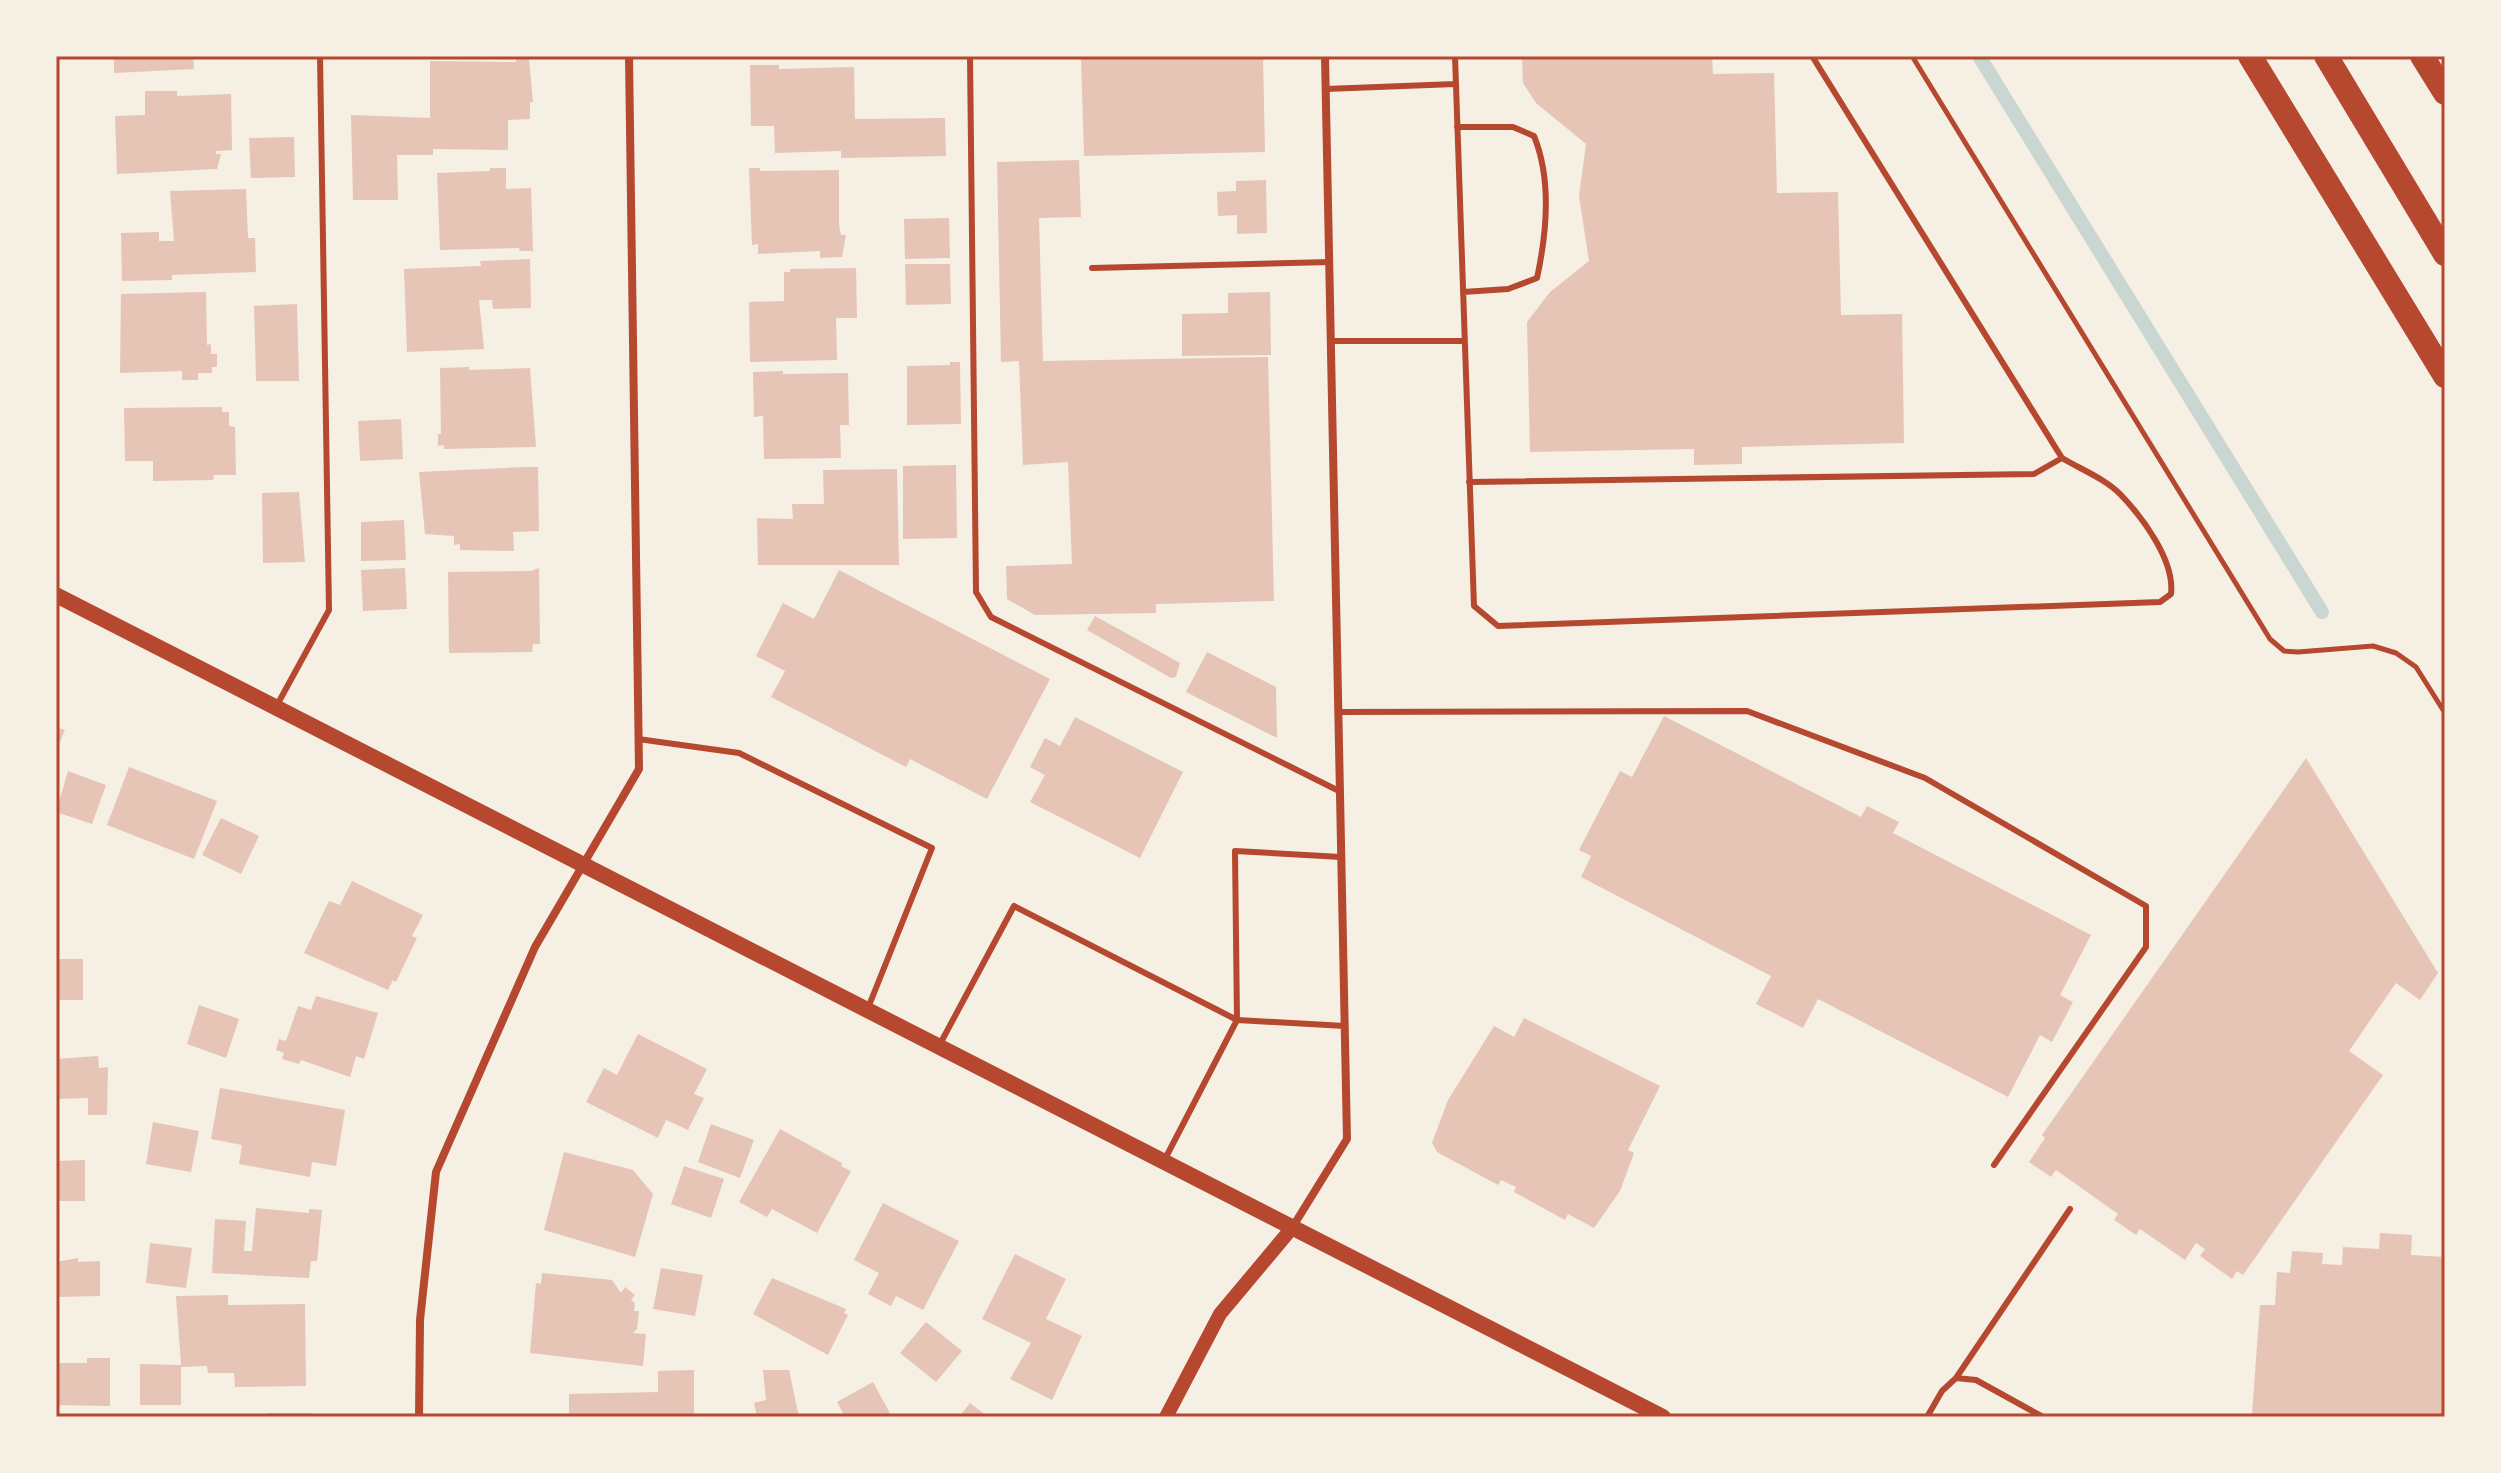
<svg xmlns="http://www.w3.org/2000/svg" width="2501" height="1473" viewBox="0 0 2501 1473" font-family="'Noto Serif',serif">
  <rect width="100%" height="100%" fill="#f6efe4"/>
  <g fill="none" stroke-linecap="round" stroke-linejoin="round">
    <path stroke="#c9d6d2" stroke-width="14" d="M1979,56L2322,612"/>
  </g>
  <path fill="#e6c5b7" d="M114,56H193L194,69L114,73Z
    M1081,56H1263L1265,152L1084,156Z
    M1522,56H1712L1713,74L1774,73L1777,193L1838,192L1841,315L1902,314L1904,443L1742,447V464L1694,465V449L1530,452L1527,322L1550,292L1589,261L1579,196L1586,144L1536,103L1523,83Z
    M516,59H529L533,102H530V119L508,120V150L433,149V155H397L398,200H353L351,115L430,118V61L516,62Z
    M750,65H779V69L854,67L855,119L945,118L946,156L841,158V151L775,153L774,126H751Z
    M145,91H177V96L231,94L232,150L216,151V154H221L217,169L117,174L115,116L145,115Z
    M294,137L295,177L251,178L249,138Z
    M1079,160L1081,217L1039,218L1043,361L1268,357L1274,601L1156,604V613L1035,615L1007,599L1006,566L1072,564L1068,462L1023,465L1019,361L1001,362L997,162Z
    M490,168H506V189L531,188L533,251H520L519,248L440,250L437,173L490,171Z
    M749,168H760V171L839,170V224L841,235H846L842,257L820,258V251L758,254V244L752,245Z
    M1266,180L1267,233L1237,234V215L1218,216L1217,192L1236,191V181Z
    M246,189L248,238H255L256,272L172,275V280L122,281L121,233L159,232V241H174L170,191Z
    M949,218L950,258L905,259L904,219Z
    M530,259L531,308L493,309L492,300H479L484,349L407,352L404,269L481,266L480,261Z
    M905,264H950L951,304L906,305Z
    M856,268L857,318H836L837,360L750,362L749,302L784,301V272H790V269Z
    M206,292L207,345L211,344V354H217V367H212V373H198V380H182V371L120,373L121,294Z
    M1270,292L1271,355L1182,356V314L1228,313V293Z
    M297,304L299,381H256L254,306Z
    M950,362H960L961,424L907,425V366L950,365Z
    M469,367V370L530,368L536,447L444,449V445L438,446V434H441L440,368Z
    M783,371V374L848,373L849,425H840L841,458L764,459L763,416L754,417L753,372Z
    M222,407V412H229V426L235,427L236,475H214L213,480L153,481V461H125L124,408Z
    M401,419L403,459L360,461L358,421Z
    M956,465L957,538L903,539V466Z
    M523,467H538L539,531L513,532L514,551L460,550V544L454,545V536L425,534L419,472Z
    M897,469L899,565H758L757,518L793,519L792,504H824L823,470Z
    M299,492L305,562L263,563L262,493Z
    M404,520L406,560L361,561V522Z
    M405,568L407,609L363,611L361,570Z
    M539,568L540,644H533L532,652L449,653L448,572L531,571Z
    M839,570L1050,679L987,799L910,759L906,767L771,697L785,671L756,656L783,603L814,619Z
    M1095,616L1180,663L1176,677L1171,678L1087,630Z
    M1207,652L1276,687L1277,738L1186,692Z
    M1664,716L1861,817L1867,806L1899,822L1893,833L2091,935L2060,995L2073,1002L2052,1042L2040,1035L2008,1097L1818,999L1803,1028L1756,1004L1771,976L1581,877L1591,856L1579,850L1620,771L1632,777Z
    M1075,717L1183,772L1140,858L1030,802L1045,775L1030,767L1045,738L1060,746Z
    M56,727L65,730L56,751Z
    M2306,758L2438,973L2420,1000L2396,983L2349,1051L2383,1075L2243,1275L2237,1271L2232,1279L2200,1256L2205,1249L2196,1243L2185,1260L2140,1229L2136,1235L2114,1220L2118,1214L2056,1170L2051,1177L2029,1162L2045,1138L2042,1135Z
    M129,767L217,801L194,859L107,825Z
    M68,771L106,785L92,824L56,812Z
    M221,818L259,836L241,874L202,855Z
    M352,881L423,915L412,936L417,938L396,982L393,980L388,990L304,953L329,901L340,905Z
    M56,959H83V1000H56Z
    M316,996L378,1013L364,1059L356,1056L350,1077L301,1060L299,1064L282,1059L284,1053L276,1050L279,1039L286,1041L298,1006L311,1010Z
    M199,1005L239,1019L226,1058L187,1044Z
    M1524,1018L1660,1086L1628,1150L1634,1153L1620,1191L1594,1228L1568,1214L1565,1220L1514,1192L1516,1187L1501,1180L1498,1185L1437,1152L1432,1143L1448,1100L1494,1026L1514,1037Z
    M638,1034L707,1069L694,1094L704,1098L688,1130L666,1120L658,1138L586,1102L604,1068L617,1075Z
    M98,1056L99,1068L108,1067L107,1115H88V1098L56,1099V1059Z
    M220,1088L345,1110L336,1166L312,1162L310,1177L239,1164L242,1145L211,1139Z
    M153,1122L199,1131L191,1172L146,1164Z
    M711,1124L754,1140L740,1178L698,1162Z
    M780,1129L842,1163L841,1166L851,1171L817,1233L772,1209L767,1217L739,1202Z
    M564,1152L633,1170L653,1194L635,1257L544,1230Z
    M85,1160V1201H56V1161Z
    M684,1166L724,1179L711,1218L671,1204Z
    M883,1203L959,1241L923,1310L896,1296L891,1306L868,1294L879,1273L854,1260Z
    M256,1208L309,1213V1209L322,1210L317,1261H311L309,1278L212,1273L215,1219L246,1221L244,1251H252Z
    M2380,1233L2412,1235L2411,1255L2445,1257V1417H2265L2252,1414L2260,1305H2275L2277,1272L2290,1273L2292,1251L2323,1253L2322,1264L2342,1265L2343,1247L2379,1249Z
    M150,1243L192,1248L186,1288L146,1283Z
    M1015,1254L1066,1279L1046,1319L1082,1336L1052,1400L1010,1379L1031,1343L982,1319Z
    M78,1258V1262L100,1261V1296L56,1297V1262Z
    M661,1268L703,1275L695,1316L653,1309Z
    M542,1273L612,1280L621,1293L625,1287L635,1295L631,1300L635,1303L634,1311H639L637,1329L633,1333L646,1334L643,1366L530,1353L536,1283L541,1284Z
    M772,1278L846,1309L844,1313L848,1315L828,1355L753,1314Z
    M228,1295V1305L305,1304L306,1386L235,1387L234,1373H208L207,1366L181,1367V1405H140V1364L181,1365L176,1296Z
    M926,1322L962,1351L936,1382L900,1353Z
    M87,1358H110V1406L56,1405V1363H87Z
    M694,1370V1417H569V1394L658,1392V1371Z
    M763,1370H789L799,1417H757L754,1403L766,1400Z
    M873,1382L892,1417H845L837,1402Z
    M970,1403L988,1417H959Z
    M268,1413H312V1417H268Z"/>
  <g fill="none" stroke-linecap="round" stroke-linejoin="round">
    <path stroke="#b5482f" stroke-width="5" d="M1912,56L2270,639L2284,651L2298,652L2373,646L2396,653L2416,667L2445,713"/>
    <path stroke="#b5482f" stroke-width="6" d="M970,56L976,592L991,617L1339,791
      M1455,56L1474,606L1498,626L2160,602L2171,594C2175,561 2143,518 2121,495C2106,479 2080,469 2062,458L1812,56
      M1326,89L1455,84
      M1457,127H1513L1534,136C1552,180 1547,232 1537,278L1508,289L1463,292
      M1092,268L1330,262
      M1331,341H1464
      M1469,482L2034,474L2062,458
      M276,707L329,610L320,56
      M1338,712L1747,711L1925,778L2146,906V947L1994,1165
      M638,739L739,753L932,848L868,1008
      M1341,857L1235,851L1237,1020L1345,1026
      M940,1044L1014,906L1237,1020L1165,1159
      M1956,1378L2070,1209
      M1927,1417L1942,1391L1956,1378L1976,1380L2043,1417"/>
    <path stroke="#b5482f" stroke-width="8" d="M1292,1228L1347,1139L1325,56
      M419,1417L420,1320L436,1172L535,947L639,769L629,56"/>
    <path stroke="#b5482f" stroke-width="14" d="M1166,1417L1220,1314L1292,1228"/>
    <path stroke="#b5482f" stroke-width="16" d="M56,595L1663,1417"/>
    <path stroke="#b5482f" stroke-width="24" d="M2250,56L2445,376
      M2326,56L2445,254
      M2422,56L2445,93"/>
  </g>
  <rect width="2501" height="1473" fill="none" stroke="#f6efe4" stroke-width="116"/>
  <rect x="58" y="58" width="2385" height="1357" fill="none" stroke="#b5482f" stroke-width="3"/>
</svg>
